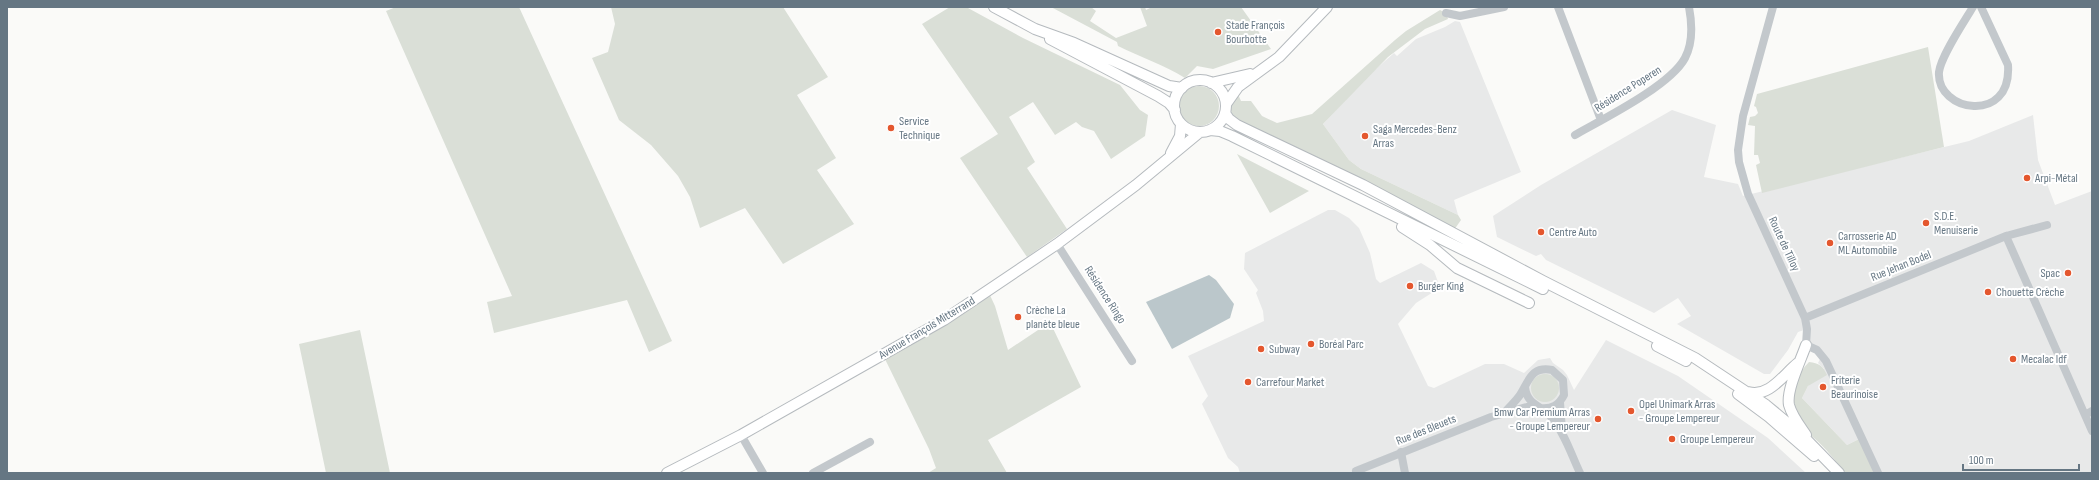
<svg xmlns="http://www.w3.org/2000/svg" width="2099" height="480" viewBox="0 0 2099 480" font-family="'Sofia Sans Condensed',sans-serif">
  <rect width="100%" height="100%" fill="#fafaf8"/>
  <path fill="#e8e9e9" d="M1455,21L1460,22L1521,172L1454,200L1458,215L1361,169L1349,160L1323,124L1368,76L1394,53L1397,56L1416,39L1445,27Z
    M1672,110L1716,125L1704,177L1738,184L1743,196L1969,141L2033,115L2038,160L2055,205L2092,191V473H1878L1861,438L1847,445L1802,398L1808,386L1824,369L1818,363L1822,355L1806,345L1807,329L1798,332L1788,350L1770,374H1764L1677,324L1691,316L1678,298L1654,313L1546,260L1541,254L1536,256L1497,237L1493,216L1541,185Z
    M1328,210H1335L1349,218L1359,228L1370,253L1376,279L1380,283L1421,263L1434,271L1438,282V289L1416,303L1398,324L1428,386L1434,388L1485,364H1504L1524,373L1538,360L1550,358L1553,363L1563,370L1567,375L1574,390L1606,340L1678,376L1768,438L1806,473H1240L1238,467L1228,458L1202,404L1208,396L1188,356L1264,321L1263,311L1256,293L1258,290L1244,269L1245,253Z"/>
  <path fill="#dadfd7" d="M396,7H519L672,341L649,352L627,300L494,333L487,302L512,296L386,11Z
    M611,7H783L828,77L797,95L836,158L817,170L854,224L783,264L745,208L700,228L690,197L678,176L651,145L619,120L592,58L608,52L615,24Z
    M950,7L968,8L1023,38L1120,85L1140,110L1148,115L1145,136L1111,159L1094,131L1082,127L1076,122L1055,135L1033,102L1009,117L1035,162L1027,168L1067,229L1027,257L960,158L998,134L922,24Z
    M1051,7H1091L1096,11L1090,21L1116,38L1147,26L1140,7H1145L1146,10L1152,7H1241L1271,49L1213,69L1197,66L1185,78C1164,65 1140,57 1118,46L1117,42Z
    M1440,10L1446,13L1448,19L1425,29L1388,57L1323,124L1349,160L1361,169L1458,215L1461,220L1454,230L1406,202L1358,178L1242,124L1232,116L1230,103L1237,92L1241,101H1251L1262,116L1277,123L1312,114L1395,40L1406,31Z
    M1928,47L1944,147L1762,193L1756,165L1760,163L1758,155H1754L1755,126L1748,125L1750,117L1755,116L1758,113L1756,107L1754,106L1757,94Z
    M1179 106a20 20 0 1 1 40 0a20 20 0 1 1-40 0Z
    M1237,154L1309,191L1270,213Z
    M988,291L995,306L1008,350L1050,322L1081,387L988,440L1007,473H928L936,468L929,449L883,355Z
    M360,330L390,473H326L299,344Z
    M1809,362C1819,363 1823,366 1827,375L1808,386L1802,398L1847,445L1861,438L1878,473H1846C1836,462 1826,448 1814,438C1812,436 1809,435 1807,433C1784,411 1789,383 1809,362Z
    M1531 388a14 14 0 1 1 28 0a14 14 0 1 1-28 0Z"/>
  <path fill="#bbc7cb" d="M1209,275L1216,280L1234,304L1230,318L1172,349L1146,302Z"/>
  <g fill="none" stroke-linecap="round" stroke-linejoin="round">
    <defs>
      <path id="major" d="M994,7L1035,29L1074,43L1169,86L1182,88
        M1050,39L1158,96L1169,103L1175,110
        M1174 106a26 26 0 1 1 52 0a26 26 0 1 1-52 0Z
        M1211,83L1250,74
        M1226,104L1238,87L1279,57L1327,7
        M1225,113L1229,119L1237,125L1363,185L1543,281L1695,358L1766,405L1802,435L1839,473
        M1210,130L1220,131L1232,136L1543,289
        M1171,153L1180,136L1181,124
        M1402,227L1430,245L1457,268L1529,303
        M1657,346L1686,361
        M1748,392C1769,398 1783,375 1798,363
        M1738,394L1769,417L1814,456
        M1806,435C1800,426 1792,416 1789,405C1786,390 1801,360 1806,345
        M667,473L741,435L944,320L1057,244L1136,185L1200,132"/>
    </defs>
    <use href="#major" stroke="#b5babe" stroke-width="12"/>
    <path stroke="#c3c8cc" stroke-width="8" d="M1558,7L1601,120
      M1773,7L1743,116L1738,150L1739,162L1748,194L1805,318L1807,329L1806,345L1817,350L1826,361L1878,473
      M1973,7C1964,22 1941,56 1939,72C1936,112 2012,125 2008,65L1981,7
      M1446,13L1460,16L1504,7
      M1575,135C1603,119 1670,86 1685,58C1693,43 1692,23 1689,7
      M2006,236L2092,431
      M1057,244L1132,361
      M1805,318L2006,236L2047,225
      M1525,387C1527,406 1542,405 1552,418C1565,434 1571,454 1580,473
      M1560,402L1562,431
      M1505,412C1510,406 1516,401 1520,395C1529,381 1531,366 1552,370L1563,380L1564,395C1559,405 1552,409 1541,408
      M2085,415L2092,411
      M741,435L763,473
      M1401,452L1405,473
      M1356,471L1491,417L1534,405
      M813,473L870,442"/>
    <use href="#major" stroke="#fff" stroke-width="10"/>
  </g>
  <g fill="#e4572e" stroke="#fff" stroke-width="1.5">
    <circle cx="1218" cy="32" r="4"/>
    <circle cx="891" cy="128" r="4"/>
    <circle cx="1365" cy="136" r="4"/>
    <circle cx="2027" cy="178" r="4"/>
    <circle cx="1926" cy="223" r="4"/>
    <circle cx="1541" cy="232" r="4"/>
    <circle cx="1830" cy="243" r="4"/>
    <circle cx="2068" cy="273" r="4"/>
    <circle cx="1410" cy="286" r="4"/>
    <circle cx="1988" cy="292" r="4"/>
    <circle cx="1018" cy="317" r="4"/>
    <circle cx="1311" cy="344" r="4"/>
    <circle cx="1261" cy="349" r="4"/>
    <circle cx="2013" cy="359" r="4"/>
    <circle cx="1248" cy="382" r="4"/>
    <circle cx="1823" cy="387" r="4"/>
    <circle cx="1631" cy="411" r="4"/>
    <circle cx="1598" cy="419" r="4"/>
    <circle cx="1672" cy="439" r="4"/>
  </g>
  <g text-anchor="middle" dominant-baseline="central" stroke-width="4" stroke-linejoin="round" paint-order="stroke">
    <g font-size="12" fill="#657683" stroke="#fff" text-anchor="start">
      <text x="1226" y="25">Stade François<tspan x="1226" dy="14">Bourbotte</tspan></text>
      <text x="899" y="121">Service<tspan x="899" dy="14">Technique</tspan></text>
      <text x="1373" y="129">Saga Mercedes-Benz<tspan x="1373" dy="14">Arras</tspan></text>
      <text x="2035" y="178">Arpi-Métal</text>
      <text x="1934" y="216">S.D.E.<tspan x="1934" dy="14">Menuiserie</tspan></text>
      <text x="1549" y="232">Centre Auto</text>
      <text x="1838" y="236">Carrosserie AD<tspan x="1838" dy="14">ML Automobile</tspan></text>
      <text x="2060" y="273" text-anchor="end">Spac</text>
      <text x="1418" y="286">Burger King</text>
      <text x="1996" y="292">Chouette Crèche</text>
      <text x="1026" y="310">Crèche La<tspan x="1026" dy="14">planète bleue</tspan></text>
      <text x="1319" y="344">Boréal Parc</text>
      <text x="1269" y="349">Subway</text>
      <text x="2021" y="359">Mecalac Idf</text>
      <text x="1831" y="380">Friterie<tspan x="1831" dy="14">Beaurinoise</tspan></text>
      <text x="1256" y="382">Carrefour Market</text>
      <text x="1639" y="404">Opel Unimark Arras<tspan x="1639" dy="14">- Groupe Lempereur</tspan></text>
      <text x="1590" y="412" text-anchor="end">Bmw Car Premium Arras<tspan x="1590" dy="14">- Groupe Lempereur</tspan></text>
      <text x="1680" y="439">Groupe Lempereur</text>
    </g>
    <g font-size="12" fill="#657683" stroke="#fff">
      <text transform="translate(1628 89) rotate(-32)">Résidence Poperen</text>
      <text transform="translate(1784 244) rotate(65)">Route de Tilloy</text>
      <text transform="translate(1901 266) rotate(-22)">Rue Jehan Bodel</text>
      <text transform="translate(1105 295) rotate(57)">Résidence Ringo</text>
      <text transform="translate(927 328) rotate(-31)">Avenue François Mitterrand</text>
      <text transform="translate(1426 430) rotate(-22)">Rue des Bleuets</text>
    </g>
  </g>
  <rect width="2099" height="480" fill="none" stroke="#657683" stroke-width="16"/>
  <path d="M1963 464v6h116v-6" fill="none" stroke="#657683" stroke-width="2"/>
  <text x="1969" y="464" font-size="12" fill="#657683" stroke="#ffffff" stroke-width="3" paint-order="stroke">100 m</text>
</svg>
